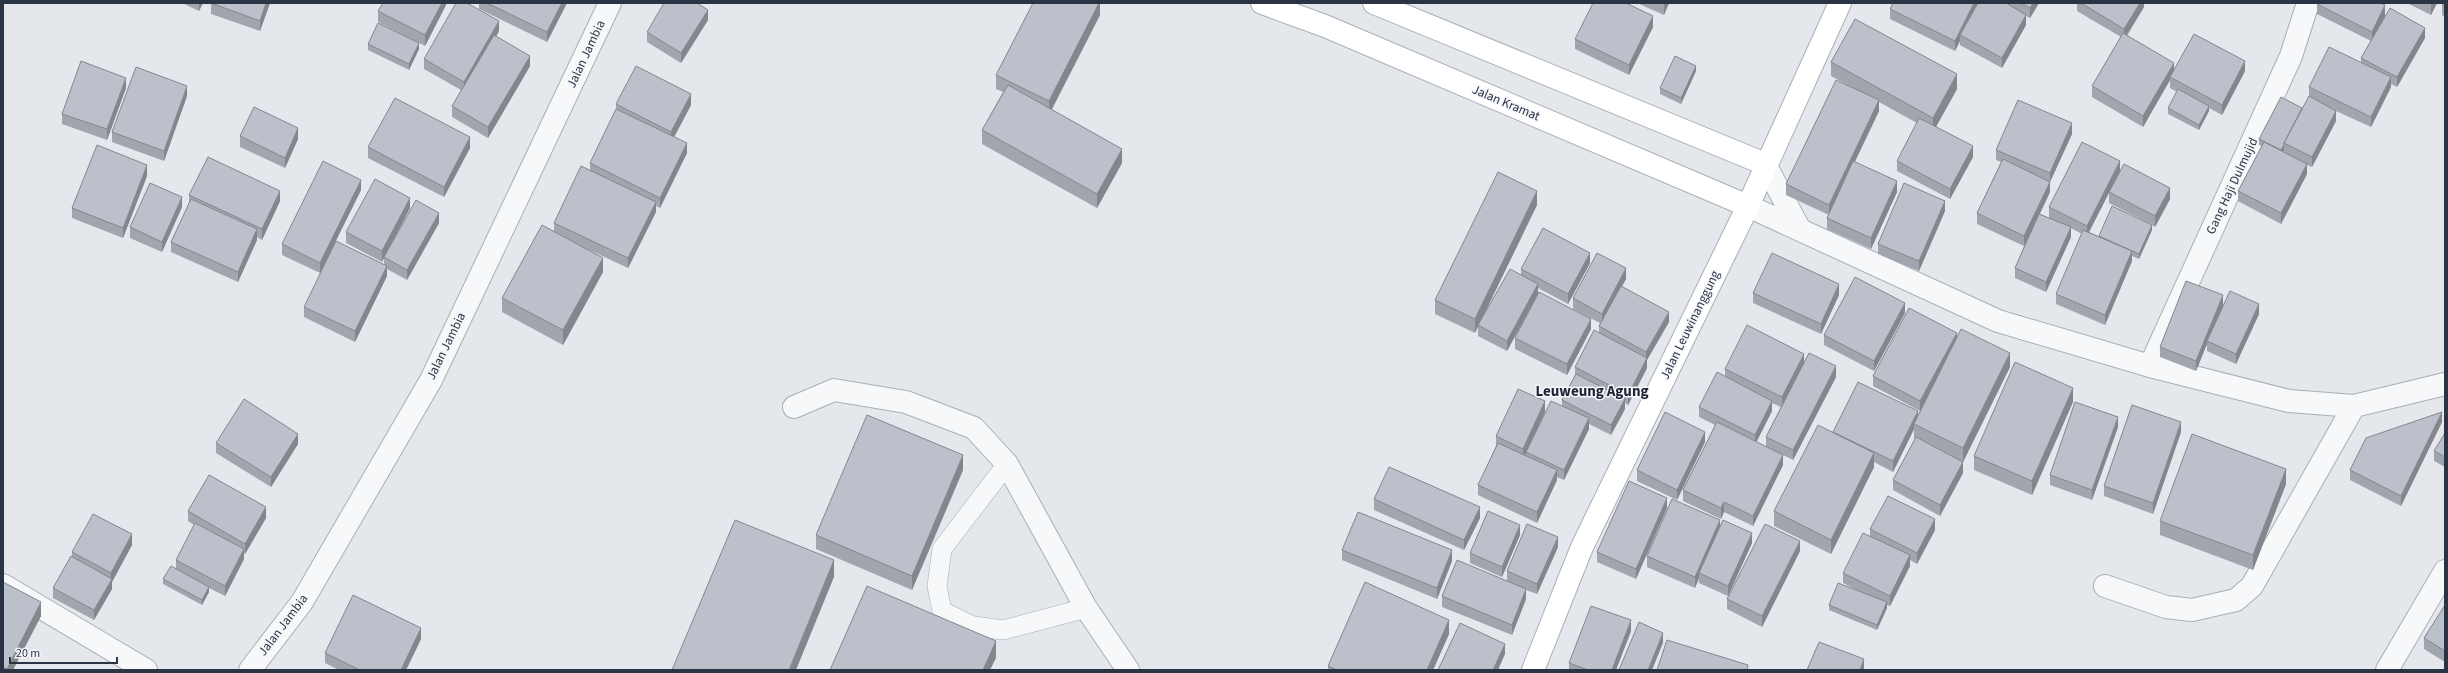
<svg xmlns="http://www.w3.org/2000/svg" width="2448" height="673" viewBox="0 0 2448 673" font-family="'Source Sans 3',sans-serif">
  <rect width="100%" height="100%" fill="#e4e7ec"/>
  <g fill="none" stroke-linecap="round" stroke-linejoin="round">
    <defs>
      <path id="service" d="M1007,464L942,549L937,586L942,611L973,626L1003,630L1086,608"/>
      <path id="minor" d="M1765,164L1800,230
        M1748,206L1998,321L2150,366L2289,401L2354,406L2445,384
        M2150,366L2291,56L2308,3
        M794,407L834,390L906,402L974,428L1007,464L1086,608L1128,670
        M3,585L146,670
        M2105,586L2166,607L2192,610L2236,600L2252,586L2354,406
        M250,670L302,602L431,380L610,3
        M2387,670L2445,571"/>
      <path id="secondary" d="M1262,3L1325,26L1748,206
        M1374,3L1765,164
        M1533,670L1582,547L1748,206L1840,3"/>
    </defs>
    <use href="#service" stroke="#a9aeb7" stroke-width="20"/>
    <use href="#minor" stroke="#a9aeb7" stroke-width="24"/>
    <use href="#secondary" stroke="#a9aeb7" stroke-width="24"/>
    <use href="#service" stroke="#f7f8fa" stroke-width="19"/>
    <use href="#minor" stroke="#f7f8fa" stroke-width="22"/>
    <use href="#secondary" stroke="#fff" stroke-width="22"/>
  </g>
  <path fill="#a1a5ae" fill-rule="evenodd" d="M182,3H203L199,11Z
    M211,3H270L260,31L211,14Z
    M446,3V5L425,46L378,22V11Z
    M479,3H567L547,42L479,9Z
    M1099,3H1100V15L1051,110L1122,163L1097,208L982,144V130L1003,92L996,89V75Z
    M1637,3H1669L1664,15Z
    M1893,3H2039L2030,18L2026,16V25L2002,68L1960,45V41L1955,51L1890,19V9Z
    M2077,3H2144V7L2127,36L2174,70L2245,71L2222,115L2209,108V111L2199,130L2168,114V108L2177,92L2170,88V80L2143,127L2092,97V86L2121,37L2077,11Z
    M2407,3H2437L2431,15Z
    M2445,3V17L2442,15V5Z
    M2317,4L2385,16L2378,29L2425,38L2397,87L2391,84V87L2371,127L2336,111V121L2312,167L2307,165V174L2281,224L2238,201V191L2262,146L2259,145V139L2302,109L2309,96V87L2361,62V58L2371,41L2317,14Z
    M708,20L681,63L647,42V32Z
    M1653,27L1629,75L1575,49V39Z
    M499,31L496,37L530,66L488,138L452,117V106L461,90L424,69V59Z
    M368,44L419,49L409,70L368,50Z
    M1831,62L1957,89L1936,127L1973,157L1950,199L1897,171V161L1917,123L1879,102V111L1855,162L1897,192L1871,249L1827,229V218L1829,215L1786,195V184L1853,88L1831,76Z
    M1696,71L1681,104L1660,94V88Z
    M126,88L107,140L62,124V114Z
    M187,96L164,161L112,142V132Z
    M616,104L691,105L674,137L687,153L660,208L656,206V212L628,268L585,248L603,272L563,345L502,312V298L554,231V223L590,170V163L616,110Z
    M2072,134L2050,182V192L2040,214L2049,218V207L2120,171L2089,232L2099,237L2151,224L2109,203V192L2170,199L2155,227L2152,225V230L2139,259L2132,256V261L2105,325L2056,304V294L2082,234L2071,228V237L2046,292L2015,278V268L2024,246L1977,224V213L2001,162L1996,160V150Z
    M240,136L298,139L285,168L240,147Z
    M368,147L470,148L444,197L368,158Z
    M147,176L123,238L72,218V208Z
    M361,190L320,273L282,255V244Z
    M189,195L280,201L262,240L257,237V240L238,282L171,252V242L189,203Z
    M1537,205L1481,320L1521,275V269L1590,263L1568,304L1538,288V294L1507,351L1478,336V326L1475,333L1435,314V300Z
    M182,207L162,252L130,238V227Z
    M410,208L398,232L439,223L407,280L387,269V276L355,342L304,317V307L384,264V258L382,262L346,243V232Z
    M1945,211L1919,271L1878,254V244Z
    M1626,279L1622,286L1669,322L1647,360V368L1628,405L1625,403V409L1611,435L1589,424V429L1564,480L1557,477V480L1537,523L1478,495V485L1496,446V436L1545,412L1531,443L1562,406V400L1575,375V367L1599,333V326L1600,323L1573,309V298Z
    M1753,293L1839,295L1821,334L1753,303Z
    M2223,306L2220,313L2259,314L2236,364L2207,351V344L2196,371L2160,357V347Z
    M1905,313L1874,371L1824,345V335Z
    M1591,329L1567,375L1515,349V338Z
    M1957,336L2010,367L1963,462V473L1940,516L1893,490V480L1915,439L1914,438V429L1893,472L1874,462V467L1831,554L1774,526V511L1833,433V432L1918,416L1920,411L1873,386V376Z
    M1804,362L1836,377L1793,460L1783,455V465L1753,526L1724,512L1721,519L1683,501V490L1715,425L1699,417V407L1725,377V369ZM1772,403L1781,407L1766,437V447L1756,442L1772,411Z
    M2073,402L2032,495L1974,470V456Z
    M2442,422L2401,506L2350,480V470Z
    M2118,427L2092,500L2050,485V475Z
    M2181,432L2153,514L2104,496V486Z
    M2445,433V467L2434,461V451Z
    M1705,442L1677,500L1637,481V470Z
    M216,443L298,444L271,487L216,453Z
    M963,470L912,590L816,549V535Z
    M2286,484L2253,570L2160,535V521Z
    M1374,499L1480,518L1464,550L1374,510Z
    M1667,508L1636,579L1597,562V552Z
    M188,511L266,518L245,554L244,553V559L225,596L209,588V592L202,605L163,584V579L176,568V560L194,525L188,521Z
    M1720,526L1752,543L1728,596L1699,583V578L1695,588L1647,567V556Z
    M1870,529L1935,530L1917,564L1910,560V566L1890,606L1887,605V608L1877,630L1829,610V605L1858,591L1843,583V573L1870,536Z
    M1520,535L1502,577L1470,563V553Z
    M132,545L112,582V589L94,620L53,598V588L72,557V552Z
    M1558,547L1537,594L1526,590V599L1512,635L1442,607V596L1507,580V571Z
    M1342,550L1452,561L1437,599L1342,560Z
    M1800,551L1762,627L1727,609V599Z
    M3,582L41,616L13,670H3Z
    M2445,605V662L2424,649V638Z
    M1631,631L1616,670H1569V663Z
    M1449,634L1433,670H1328V666Z
    M421,639L406,670H339L325,663V653Z"/>
  <path fill="#83868d" d="M199,3H203L199,11Z
    M266,3H270L260,31V21Z
    M442,3H446V5L425,46V35Z
    M562,3H567L547,42V32Z
    M1099,3H1100V15L1049,115V101Z
    M1664,3H1669L1664,15Z
    M1974,3H1979L1960,35V41L1955,51V41Z
    M2033,3H2039L2030,18V8Z
    M2140,3H2144V7L2124,39V29Z
    M2432,3H2437L2431,15V5Z
    M2385,5V16L2372,42V32Z
    M708,10V20L681,63V53Z
    M2026,15V25L2002,68V58Z
    M1653,16V27L1629,75V65Z
    M499,21V31L464,92V82Z
    M2425,28V38L2397,87V77Z
    M419,43V49L409,70V64Z
    M530,56V66L488,138V127Z
    M2245,61V71L2222,115V105Z
    M2174,63V73L2170,77V80L2143,127V116Z
    M1696,66V71L1681,104V98Z
    M1957,74V89L1933,132V118Z
    M2391,77V87L2371,127V117Z
    M126,78V88L107,140V129Z
    M187,86V96L164,161V151Z
    M691,94V105L671,143V132Z
    M1879,100V111L1829,215V205Z
    M2209,106V111L2199,130V125Z
    M2336,111V121L2312,167V157Z
    M2072,123V134L2050,182V192L2024,246V236L2050,183V173Z
    M298,128V139L285,168V158Z
    M470,137V148L444,197V187Z
    M687,143V153L660,208V198Z
    M2284,145V150L2281,156V150Z
    M1973,146V157L1950,199V189Z
    M1122,149V163L1097,208V194Z
    M2120,161V171L2087,236V226Z
    M2307,164V174L2281,224V213Z
    M147,165V176L123,238V228Z
    M361,180V190L320,273V263Z
    M1897,181V192L1871,249V238Z
    M2170,188V199L2155,227V216Z
    M280,191V201L262,240V229Z
    M1537,191V205L1475,333V319Z
    M182,197V207L162,252V242Z
    M410,198V208L384,257V258L382,262V251Z
    M1945,201V211L1919,271V261Z
    M656,202V212L628,268V258Z
    M439,213V223L407,280V270Z
    M2152,225V230L2139,259V254Z
    M2071,227V237L2046,292V282Z
    M257,229V240L238,282V272Z
    M2132,251V261L2105,325V315Z
    M1590,253V263L1568,304V294Z
    M603,258V272L563,345V330Z
    M387,266V276L355,342V331Z
    M1626,268V279L1602,324V314Z
    M1538,284V294L1507,351V341Z
    M1839,284V295L1821,334V324Z
    M2223,295V306L2208,341H2207V344L2196,371V361Z
    M1905,303V313L1874,371V361Z
    M2259,304V314L2236,364V354Z
    M1669,312V322L1647,360V368L1628,405V395L1646,360V352Z
    M1591,319V329L1567,375V364Z
    M1957,333V343L1920,411V401Z
    M2010,353V367L1963,462V448Z
    M1804,354V364L1782,408V397Z
    M1836,366V377L1793,460V450Z
    M2073,388V402L2032,495V481Z
    M1625,399V409L1611,435V425Z
    M1545,401V412L1523,459V449Z
    M1772,401V411L1755,445V435Z
    M1918,411V422L1914,424V429L1893,472V461Z
    M2442,412V422L2401,506V496Z
    M2118,417V427L2092,500V490Z
    M1589,418V429L1564,480V470Z
    M2181,422V432L2153,514V503Z
    M1705,432V442L1677,500V490Z
    M298,434V444L271,487V477Z
    M1874,453V467L1831,554V540Z
    M963,455V470L912,590V576Z
    M1783,455V465L1753,526V516Z
    M1963,462V473L1940,516V505Z
    M2286,469V484L2253,570V555Z
    M1557,470V480L1537,523V512Z
    M1667,498V508L1636,579V569Z
    M1724,502V512L1721,519V508Z
    M266,507V518L245,554V544Z
    M1480,507V518L1464,550V540Z
    M1935,519V530L1917,564V553Z
    M1720,520V531L1699,573V578L1695,588V577Z
    M1520,525V535L1502,577V567Z
    M1752,533V543L1728,596V586Z
    M132,534V545L112,582V589L94,620V610L111,580V573Z
    M1558,537V547L1537,594V584Z
    M1800,541V551L1762,627V616Z
    M244,549V559L225,596V586Z
    M1452,550V561L1437,599V588Z
    M1910,555V566L1890,606V596Z
    M834,560V577L796,670H789Z
    M209,587V592L202,605V600Z
    M1526,589V599L1512,635V625Z
    M41,602V616L13,670H7Z
    M1887,602V608L1877,630V625Z
    M1449,620V634L1433,670H1427Z
    M1631,620V631L1616,670H1612Z
    M421,628V639L406,670H401Z
    M1663,633V643L1652,670H1648Z
    M996,641V658L990,670H983Z
    M1505,644V654L1498,670H1493Z
    M1864,659V670H1860Z"/>
  <path fill="#bbc0ca" stroke="#83868d" d="M211,3H266L260,21Z
    M383,3H442L425,35L378,11Z
    M456,3H467L499,21L464,82L424,59Z
    M487,3H562L547,32Z
    M664,3H697L708,10L681,53L647,32Z
    M1033,3H1099L1049,101L996,75Z
    M1593,3H1626L1653,16L1629,65L1575,39Z
    M1893,3H1974L1955,41L1890,9Z
    M1978,3H2006L2026,15L2002,58L1960,35Z
    M2021,3H2033L2030,8Z
    M2081,3H2140L2124,29Z
    M2317,3H2380L2385,5L2372,32L2317,4Z
    M2443,3H2445V6L2442,5Z
    M2390,8L2425,28L2397,77L2361,58Z
    M1855,19L1957,74L1933,118L1831,62Z
    M378,23L419,43L409,64L368,44Z
    M2123,33L2174,63L2143,116L2092,86Z
    M2194,34L2245,61L2222,105L2170,77Z
    M494,35L530,56L488,127L452,106Z
    M2329,47L2391,77L2371,117L2309,87Z
    M1675,56L1696,66L1681,98L1660,88Z
    M81,61L126,78L107,129L62,114Z
    M636,66L691,94L671,132L616,104Z
    M136,67L187,86L164,151L112,132Z
    M1836,80L1879,100L1829,205L1786,184Z
    M1008,85L1122,149L1097,194L982,130Z
    M2178,89L2209,106L2199,125L2168,108Z
    M2309,96L2336,111L2312,157L2284,143Z
    M2281,97L2302,108L2284,143V145L2281,150L2259,139Z
    M395,98L470,137L444,187L368,147Z
    M2018,100L2072,123L2050,173L1996,150Z
    M254,107L298,128L285,158L240,136Z
    M616,109L687,143L660,198L590,163Z
    M1919,118L1973,146L1950,189L1897,161Z
    M2082,142L2120,161L2087,226L2049,207Z
    M2264,142L2307,164L2281,213L2238,191Z
    M97,145L147,165L123,228L72,208Z
    M208,157L280,191L262,229L189,195Z
    M2003,159L2050,182L2024,236L1977,213Z
    M323,161L361,180L320,263L282,244Z
    M1853,161L1897,181L1871,238L1827,218Z
    M2124,164L2170,188L2155,216L2109,192Z
    M581,166L656,202L628,258L554,223Z
    M1498,172L1537,191L1475,319L1435,300Z
    M375,179L410,198L382,251L346,232Z
    M150,183L182,197L162,242L130,227Z
    M1904,183L1945,201L1919,261L1878,244Z
    M191,199L257,229L238,272L171,242Z
    M416,200L439,213L407,270L384,257Z
    M2112,206L2152,225L2139,254L2099,236Z
    M2039,214L2071,227L2046,282L2015,268Z
    M542,225L603,258L563,330L502,298Z
    M1543,228L1590,253L1568,294L1521,269Z
    M2083,230L2132,251L2105,315L2056,294Z
    M336,241L387,266L355,331L304,307Z
    M1597,253L1626,268L1602,314L1573,298Z
    M1772,253L1839,284L1821,324L1753,293Z
    M1510,269L1538,284L1507,341L1478,325Z
    M1855,277L1905,303L1874,361L1824,335Z
    M2186,281L2223,295L2196,361L2160,347Z
    M1621,286L1669,312L1646,352L1599,326Z
    M2230,291L2259,304L2236,354L2207,341Z
    M1539,292L1591,319L1567,364L1515,338Z
    M1909,308L1957,333L1920,401L1873,376Z
    M1747,325L1804,354L1782,397L1725,369Z
    M1961,329L2010,353L1963,448L1914,424Z
    M1594,330L1647,358L1628,395L1575,367Z
    M1809,353L1836,366L1793,450L1766,437Z
    M2015,362L2073,388L2032,481L1974,456Z
    M1717,372L1772,401L1755,435L1699,407Z
    M1576,374L1625,399L1611,425L1562,400Z
    M1858,382L1918,411L1893,461L1833,432Z
    M1518,389L1545,401L1523,449L1496,436Z
    M244,399L298,434L271,477L216,443Z
    M1551,401L1589,418L1564,470L1526,452Z
    M2075,402L2118,417L2092,490L2050,475Z
    M2132,405L2181,422L2153,503L2104,486Z
    M1665,412L1705,432L1677,490L1637,470Z
    M2442,412L2401,496L2350,470L2366,438Z
    M867,415L963,455L912,576L816,535Z
    M1717,422L1783,455L1753,516L1724,502L1721,508L1683,490Z
    M1818,425L1874,453L1831,540L1774,511Z
    M2445,433V457L2434,451Z
    M2192,434L2286,469L2253,555L2160,521Z
    M1916,437L1963,462L1940,505L1893,480Z
    M1498,443L1557,470L1537,512L1478,485Z
    M1389,467L1480,507L1464,540L1374,499Z
    M209,475L266,507L245,544L188,511Z
    M1629,481L1667,498L1636,569L1597,552Z
    M1888,496L1935,519L1917,553L1870,529Z
    M1672,499L1720,520L1695,577L1647,556Z
    M1488,511L1520,525L1502,567L1470,553Z
    M1358,512L1452,550L1437,588L1342,550Z
    M93,514L132,534L111,573L72,552Z
    M735,520L834,560L789,670H672Z
    M1723,520L1752,533L1728,586L1699,573Z
    M195,523L244,549L225,586L176,560Z
    M1527,524L1558,537L1537,584L1507,571Z
    M1765,524L1800,541L1762,616L1727,599Z
    M1863,533L1910,555L1890,596L1843,573Z
    M71,556L112,579L94,610L53,588Z
    M1457,560L1526,589L1512,625L1442,596Z
    M171,566L209,587L202,600L163,579Z
    M3,582L41,602L7,669L3,667Z
    M1365,582L1449,620L1427,670H1337L1328,666Z
    M1838,583L1887,602L1877,625L1829,605Z
    M867,586L996,641L983,670H830Z
    M353,595L421,628L401,670H360L325,653Z
    M2445,605V651L2424,638Z
    M1591,606L1631,620L1612,670H1588L1569,663Z
    M1639,622L1663,633L1648,670H1619Z
    M1460,623L1505,644L1493,670H1438Z
    M1667,640L1748,665L1747,670H1657Z
    M1819,642L1864,659L1860,670H1807Z"/>
  <g text-anchor="middle" dominant-baseline="central" stroke-width="3" stroke-linejoin="round" paint-order="stroke">
    <g font-size="13" fill="#2b3445" stroke="#f4f6f9">
      <text transform="translate(586 54) rotate(-65)">Jalan Jambia</text>
      <text transform="translate(1506 103) rotate(23)">Jalan Kramat</text>
      <text transform="translate(2232 186) rotate(-65)">Gang Haji Dulmujid</text>
      <text transform="translate(1690 325) rotate(-64)">Jalan Leuwinanggung</text>
      <text transform="translate(446 346) rotate(-64)">Jalan Jambia</text>
      <text transform="translate(283 625) rotate(-53)">Jalan Jambia</text>
    </g>
    <g font-size="15" font-weight="bold" fill="#1d2536" stroke="#f4f6f9">
      <text x="1592" y="391">Leuweung Agung</text>
    </g>
  </g>
  <rect width="2448" height="673" fill="none" stroke="#2b3445" stroke-width="8"/>
  <path d="M10 657v6h107v-6" fill="none" stroke="#2b3445" stroke-width="2"/>
  <text x="16" y="657" font-size="12" fill="#2b3445" stroke="#f4f6f9" stroke-width="3" paint-order="stroke">20 m</text>
</svg>
